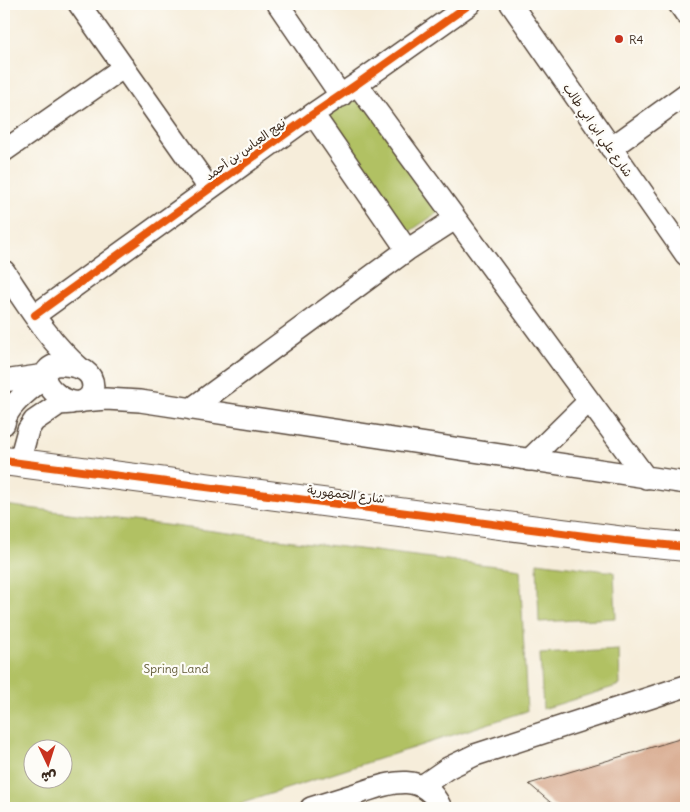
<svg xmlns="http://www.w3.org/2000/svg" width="690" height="812" viewBox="0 0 690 812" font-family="Delius,'Playpen Sans Arabic',sans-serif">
  <rect width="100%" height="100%" fill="#fdfcf7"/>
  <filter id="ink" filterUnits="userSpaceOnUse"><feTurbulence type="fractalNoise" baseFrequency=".02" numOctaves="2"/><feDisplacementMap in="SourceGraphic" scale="10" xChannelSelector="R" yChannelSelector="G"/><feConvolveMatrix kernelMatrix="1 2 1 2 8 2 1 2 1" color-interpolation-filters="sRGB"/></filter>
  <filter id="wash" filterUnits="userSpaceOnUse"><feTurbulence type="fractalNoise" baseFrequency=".0096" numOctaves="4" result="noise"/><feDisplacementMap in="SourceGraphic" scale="20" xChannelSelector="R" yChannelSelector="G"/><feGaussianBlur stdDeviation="1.12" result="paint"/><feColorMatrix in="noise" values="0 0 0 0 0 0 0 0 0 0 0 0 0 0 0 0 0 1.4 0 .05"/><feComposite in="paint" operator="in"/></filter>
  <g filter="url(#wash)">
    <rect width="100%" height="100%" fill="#f6edda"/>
    <path fill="#b1c164" stroke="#767641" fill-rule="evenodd" d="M357,78L446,207L403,236L314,107Z
      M4,505L520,569L527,711L227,808H4ZM32,750H62V780H32Z
      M537,562L614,572L616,618L539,622Z
      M619,650L620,685L543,709L540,654Z"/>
    <g id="blocks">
      <path fill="#d29d7e" d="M686,737V808H557L529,784Z"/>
    </g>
  </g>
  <g filter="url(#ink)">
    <use href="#blocks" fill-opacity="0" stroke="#57473a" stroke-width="1"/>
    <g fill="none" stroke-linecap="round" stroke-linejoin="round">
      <defs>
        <path id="street" d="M79,4L209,188
          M278,4L341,96
          M511,4L686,255
          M679,4L686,14
          M357,84L646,478
          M313,114L407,250
          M611,148L686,94
          M4,151L124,67
          M4,271C27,305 49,342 81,369
          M35,315L313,114L357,84L470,4
          M55,365C63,364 78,366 85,371C95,378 96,394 85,400C67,411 27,376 55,365Z
          M4,381L45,375
          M83,401L106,399L140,401L686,483
          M191,409L407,250L455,219
          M4,424C7,404 31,390 45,377
          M529,460L589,401
          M19,463L28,430L34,421L59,404L72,403
          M422,786L448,768L475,755L686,686
          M311,808C327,803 343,798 359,793C389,783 424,770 441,808"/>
        <path id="secondary" d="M4,461L624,541L686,547"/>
      </defs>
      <use href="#street" stroke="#57473a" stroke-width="24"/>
      <use href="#secondary" stroke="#57473a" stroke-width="30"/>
      <use href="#street" stroke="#fff" stroke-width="21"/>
      <use href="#secondary" stroke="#fff" stroke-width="28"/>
      <defs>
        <path id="cycleway" d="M35,315L313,114L357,84L470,4
          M4,461L624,541L686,547"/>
      </defs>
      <use href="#cycleway" stroke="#fdfcf7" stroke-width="11"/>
      <use href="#cycleway" stroke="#e8590c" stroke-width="8"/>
    </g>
  </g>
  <circle fill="#c8321e" stroke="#fdfcf7" stroke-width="2" cx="619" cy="39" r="5"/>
  <g text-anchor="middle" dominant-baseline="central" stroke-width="4.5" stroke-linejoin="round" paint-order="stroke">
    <g font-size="12" fill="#3b2a1e" stroke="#fdfcf7" text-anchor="start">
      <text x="629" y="39">R4</text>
    </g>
    <g font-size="12" fill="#3b2a1e" stroke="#fdfcf7">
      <text transform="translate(598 130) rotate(55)">شارع علي ابن ابي طالب</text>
      <text transform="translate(245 149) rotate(-36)">نهج العباس بن أحمد</text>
      <text transform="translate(346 494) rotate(7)">شارع الجمهورية</text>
    </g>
    <g font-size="12" fill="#5e5733" stroke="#fdfcf7">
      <text x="176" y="668">Spring Land</text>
    </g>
  </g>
  <rect width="690" height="812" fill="none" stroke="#fdfcf7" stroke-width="20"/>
  <g transform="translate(48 764) rotate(176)"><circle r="24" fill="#fdfcf7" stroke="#afa8a0"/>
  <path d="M0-4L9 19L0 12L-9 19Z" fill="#c8321e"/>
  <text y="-8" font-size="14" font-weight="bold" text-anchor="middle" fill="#3b2a1e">ش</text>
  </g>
</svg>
